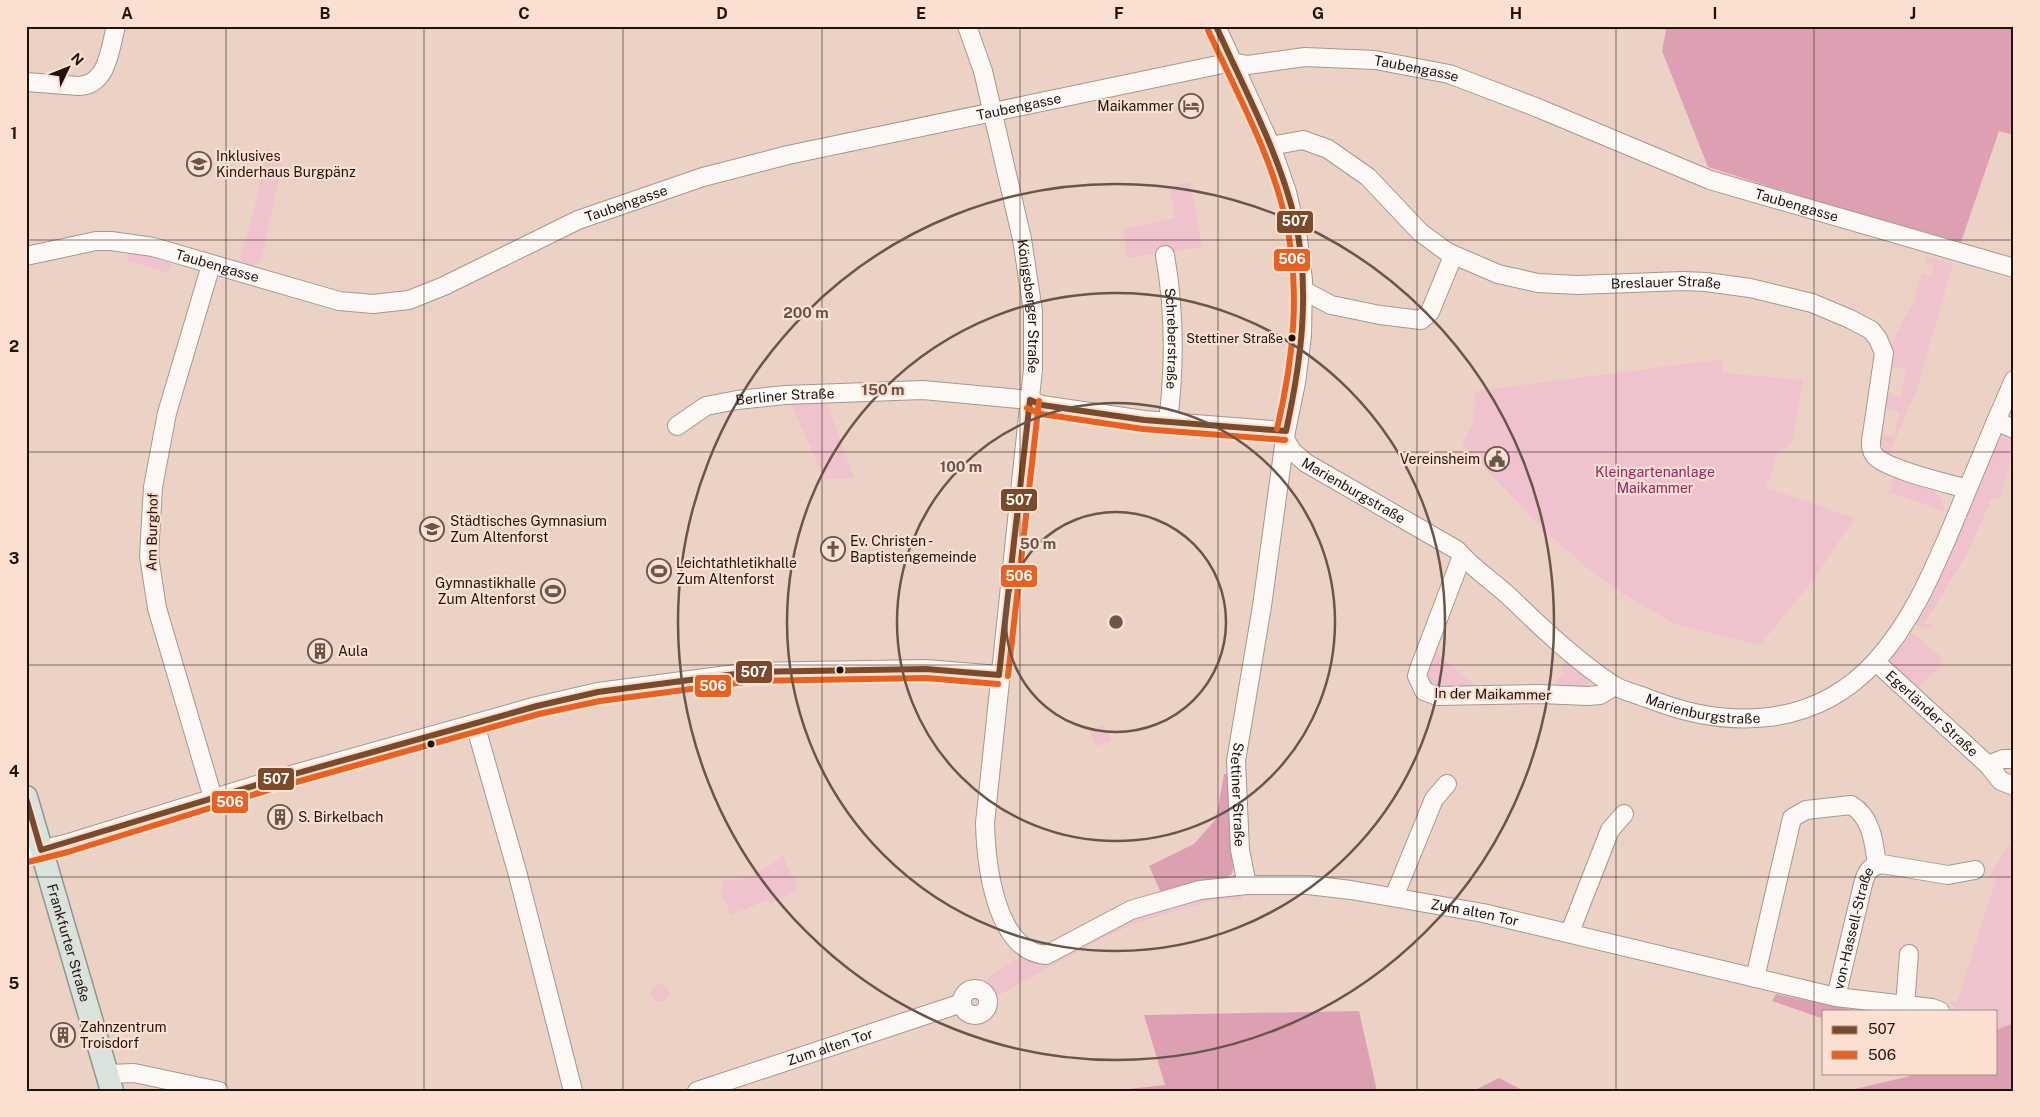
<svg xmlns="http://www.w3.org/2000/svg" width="2040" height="1117" viewBox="0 0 2040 1117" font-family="'Public Sans',sans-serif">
  <rect width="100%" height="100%" fill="#ebd2c5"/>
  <path fill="#f0c2cd" d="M268,147L283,161L263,252L260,261L251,266L243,263L240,255L253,214Z
    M1190,182L1202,247L1127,258L1123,229L1175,218L1170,187Z
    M129,253L171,262L172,264L168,273L129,261L127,260Z
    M1927,256L1953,264L1917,389L1889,454L1881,444L1880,435L1894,436L1899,411L1884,408L1887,394L1901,396L1906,369L1891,367V350L1900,326L1913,304L1922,273L1931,275L1934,266L1925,263Z
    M1723,359V373L1803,380L1792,443L1778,452L1766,488L1855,518L1811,583L1760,645L1677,625L1623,594L1586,567L1547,533L1462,444L1473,424L1475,391Z
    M827,403L854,478L824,479L792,405Z
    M2001,438L2014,441V449L2000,498L1991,500L1967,554L1924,624L1935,623C1929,630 1924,630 1916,625L1928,605L1997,441Z
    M1895,476C1920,482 1939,483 1945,512L1890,492Z
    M1912,633L1941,657L1943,662L1939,668L1917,689L1894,668L1891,662L1893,656Z
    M1436,652L1475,686H1431L1426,680Z
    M1568,658L1590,679L1586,688L1553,686L1563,672L1560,669Z
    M1104,725L1111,740L1096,746L1089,731Z
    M2014,788V1023L1996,1030V1011H1959L1949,1002H1957L1996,878H1988L2010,843V795Z
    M783,856L792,877H797L795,892L770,904L768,900L731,915L721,893L724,880C744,883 768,868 783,856Z
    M1240,892L1242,900L1225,899L1210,901L1135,923L1095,942L995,997L987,987V981L993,973L1020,958L1040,962L1140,915L1197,899Z
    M651 993a9 9 0 1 1 18 0a9 9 0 1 1-18 0Z"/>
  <path fill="#dda0b3" d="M1657,26H2014V135L1999,131L1961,242L1835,207L1708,167L1662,51L1666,30Z
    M1224,774H1229L1228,804L1234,864L1232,874L1223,879L1161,893L1149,866L1194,844L1216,819Z
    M1776,994L1859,1011H1824V1019L1772,1001Z
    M1359,1011L1377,1091H1110L1165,1085L1144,1015Z
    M2014,1023V1091L1855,1089L1923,1073H1996V1030Z
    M1499,1078L1524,1091H1473Z"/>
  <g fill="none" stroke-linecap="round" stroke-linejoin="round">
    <defs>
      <g id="minor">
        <path id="s1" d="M967,26L983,71L1022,239L1033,311V369L985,823C986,863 995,951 1046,955L1131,910L1200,890L1247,885H1308L1351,890L1483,913L1836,997L1932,1008L1940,1011"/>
        <path id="s2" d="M1216,26L1271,146L1287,192L1298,239L1303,280L1302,335L1296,383L1286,431L1262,606L1236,761L1240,850L1247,885"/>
        <path d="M26,82L79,86C108,85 110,48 116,26"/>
        <path id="s3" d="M1271,146L1303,140L1328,149L1368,177L1420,232L1447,252L1498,274L1538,283L1577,285L1683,281L1706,282L1750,288L1812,303L1850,319L1871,330L1878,339L1884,353L1871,441C1871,447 1871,451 1875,456C1888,470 1947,483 1967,489"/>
        <path id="s4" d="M1165,255C1175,312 1175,365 1168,422"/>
        <path id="s5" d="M26,256L96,241H111L153,247L339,301L373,304L409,300L444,286L578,220L703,177L788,155L1232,62L1248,65L1305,57L1375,60L1449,74L1538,108L1710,180L2014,268"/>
        <path d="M211,265L167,413L153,487L149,556L157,608L213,798"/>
        <path d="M1303,290L1331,305L1380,315L1421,320L1430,312L1453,256"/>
        <path d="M1996,421L2014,429"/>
        <path id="s6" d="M677,426L706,406L737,400L785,395L923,390L1030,400L1042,405L1144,420L1286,431"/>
        <path id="s7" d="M1286,441L1292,451L1306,463L1457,550C1474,570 1496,583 1514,601C1545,631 1578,662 1613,685C1623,691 1636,694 1647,698C1726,730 1814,729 1875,662C1912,622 1933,571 1954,522C1974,474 1993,427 2014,380"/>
        <path d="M1462,556L1419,669L1417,676L1424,691L1437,696L1540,694L1588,696L1600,695L1615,686"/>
        <path id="s8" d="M1876,662L1988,765L2001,781L2014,786"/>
        <path d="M475,724L518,875L573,1091"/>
        <path d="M1988,765L2003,759H2014"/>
        <path d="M26,853L65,844L273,780L537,706L598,692L751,672L926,669L999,675"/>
        <path d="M1394,897L1434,799L1447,784"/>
        <path d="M1570,932L1610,830L1624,814"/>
        <path d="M1755,978L1792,818L1806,810L1851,805C1872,817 1874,843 1877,865"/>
        <circle cx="975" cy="1002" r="13"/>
        <path id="s9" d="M1836,997L1863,884C1866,873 1869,866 1882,864L1948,875L1975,870"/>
        <path d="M1905,1005L1909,954"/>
        <path d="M108,1074L134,1073L219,1091"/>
        <path id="s10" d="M697,1091L962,1003"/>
      </g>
      <g id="major">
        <path id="s11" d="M26,797L112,1091"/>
      </g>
    </defs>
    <use href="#minor" stroke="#a8968c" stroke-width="20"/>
    <use href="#major" stroke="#8e978b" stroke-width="25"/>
    <use href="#minor" stroke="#fcf8f6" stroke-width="18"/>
    <use href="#major" stroke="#d9e2dd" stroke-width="22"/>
    <defs>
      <path id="bus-1" d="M1216,26C1244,89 1279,152 1295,220C1311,290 1301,362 1286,431
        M1030,400L1042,405L1144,420L1286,431
        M999,675L1030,400
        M26,798L41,850
        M41,850L273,780L537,706L598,692L751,672L926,669L999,675"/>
      <path id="bus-2" d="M1208,30C1236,92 1272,155 1286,222C1301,291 1293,361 1277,429
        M1027,408L1041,414L1143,429L1285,440
        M1008,676L1039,401
        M28,862L68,852L275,788L539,714L600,701L752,681L926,678L998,684"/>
    </defs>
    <use href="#bus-1" stroke="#fbdfd0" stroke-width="10"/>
    <use href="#bus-2" stroke="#fbdfd0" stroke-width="10"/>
    <use href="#bus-1" stroke="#7a4b2a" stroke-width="6"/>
    <use href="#bus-2" stroke="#e86121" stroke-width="6"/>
  </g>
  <path fill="none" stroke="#22130a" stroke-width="1" stroke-opacity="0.55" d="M226,26V1091M424,26V1091M623,26V1091M822,26V1091M1020,26V1091M1218,26V1091M1417,26V1091M1616,26V1091M1814,26V1091M26,240H2014M26,452H2014M26,665H2014M26,877H2014"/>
  <g fill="none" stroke="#68564b" stroke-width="2.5">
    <circle cx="1116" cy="622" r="110"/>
    <circle cx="1116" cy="622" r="219"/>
    <circle cx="1116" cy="622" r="329"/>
    <circle cx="1116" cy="622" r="438"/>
  </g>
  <defs>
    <symbol id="hotel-ring" viewBox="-11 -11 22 22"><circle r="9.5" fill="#fbdfd0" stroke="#68564b" stroke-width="1.5"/><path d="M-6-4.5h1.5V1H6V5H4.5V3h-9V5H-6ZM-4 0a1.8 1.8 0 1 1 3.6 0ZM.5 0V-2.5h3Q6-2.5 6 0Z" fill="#68564b"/></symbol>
    <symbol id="school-ring" viewBox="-11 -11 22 22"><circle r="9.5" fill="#fbdfd0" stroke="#68564b" stroke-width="1.5"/><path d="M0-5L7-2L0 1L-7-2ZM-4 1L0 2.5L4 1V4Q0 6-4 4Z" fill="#68564b"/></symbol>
    <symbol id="civic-ring" viewBox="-11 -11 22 22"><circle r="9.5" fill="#fbdfd0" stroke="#68564b" stroke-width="1.5"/><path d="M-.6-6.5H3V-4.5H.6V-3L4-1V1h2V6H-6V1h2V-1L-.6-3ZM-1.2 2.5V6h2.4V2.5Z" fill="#68564b"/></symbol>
    <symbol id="church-ring" viewBox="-11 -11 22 22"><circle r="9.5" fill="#fbdfd0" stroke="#68564b" stroke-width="1.5"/><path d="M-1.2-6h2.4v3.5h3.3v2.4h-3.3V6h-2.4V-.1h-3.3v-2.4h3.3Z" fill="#68564b"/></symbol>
    <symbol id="stadium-ring" viewBox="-11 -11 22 22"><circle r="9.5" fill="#fbdfd0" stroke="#68564b" stroke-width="1.5"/><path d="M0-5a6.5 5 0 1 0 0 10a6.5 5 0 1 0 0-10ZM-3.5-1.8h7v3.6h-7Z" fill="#68564b"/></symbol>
    <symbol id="building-ring" viewBox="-11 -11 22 22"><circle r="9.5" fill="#fbdfd0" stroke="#68564b" stroke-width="1.5"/><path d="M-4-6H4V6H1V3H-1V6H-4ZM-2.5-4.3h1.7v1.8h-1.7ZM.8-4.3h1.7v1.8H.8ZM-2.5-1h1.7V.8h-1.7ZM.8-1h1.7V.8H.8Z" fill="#68564b"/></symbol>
  </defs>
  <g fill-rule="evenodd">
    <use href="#hotel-ring" x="1177" y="92" width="28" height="28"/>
    <use href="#school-ring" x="185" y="150" width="28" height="28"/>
    <use href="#civic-ring" x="1483" y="445" width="28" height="28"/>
    <use href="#school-ring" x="418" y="515" width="28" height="28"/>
    <use href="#church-ring" x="819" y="535" width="28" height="28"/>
    <use href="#stadium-ring" x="645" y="557" width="28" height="28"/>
    <use href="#stadium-ring" x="539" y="577" width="28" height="28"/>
    <use href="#building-ring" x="306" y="637" width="28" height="28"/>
    <use href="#building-ring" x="266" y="803" width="28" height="28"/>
    <use href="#building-ring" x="49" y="1021" width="28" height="28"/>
  </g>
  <g fill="#22130a" stroke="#fbdfd0" stroke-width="2">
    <circle cx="1292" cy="338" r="4.5"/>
    <circle cx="840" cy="670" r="4.5"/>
    <circle cx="431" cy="744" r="4.5"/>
  </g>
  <g text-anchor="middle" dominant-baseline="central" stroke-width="4.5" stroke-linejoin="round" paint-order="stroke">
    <g font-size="13" fill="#22130a" stroke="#fbdfd0" text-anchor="end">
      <text x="1283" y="338">Stettiner Straße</text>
    </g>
    <g font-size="14" fill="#22130a" stroke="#fbdfd0">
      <text stroke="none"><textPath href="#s5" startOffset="1440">Taubengasse</textPath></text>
      <text stroke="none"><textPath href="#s5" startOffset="1036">Taubengasse</textPath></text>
      <text stroke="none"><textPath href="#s5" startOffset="631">Taubengasse</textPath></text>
      <text stroke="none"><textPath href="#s5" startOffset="1845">Taubengasse</textPath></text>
      <text stroke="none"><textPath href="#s5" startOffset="196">Taubengasse</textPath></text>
      <text stroke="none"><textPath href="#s3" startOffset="442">Breslauer Straße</textPath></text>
      <text stroke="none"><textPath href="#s1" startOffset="288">Königsberger Straße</textPath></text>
      <text stroke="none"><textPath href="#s4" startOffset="84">Schreberstraße</textPath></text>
      <text stroke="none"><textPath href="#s6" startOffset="115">Berliner Straße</textPath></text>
      <text stroke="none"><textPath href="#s7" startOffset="85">Marienburgstraße</textPath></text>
      <text transform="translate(152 532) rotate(-89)">Am Burghof</text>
      <text transform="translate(1493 694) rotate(1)">In der Maikammer</text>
      <text stroke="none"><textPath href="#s7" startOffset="505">Marienburgstraße</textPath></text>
      <text stroke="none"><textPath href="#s8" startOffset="76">Egerländer Straße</textPath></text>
      <text stroke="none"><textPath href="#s2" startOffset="790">Stettiner Straße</textPath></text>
      <text stroke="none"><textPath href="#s1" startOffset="1410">Zum alten Tor</textPath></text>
      <text stroke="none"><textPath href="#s9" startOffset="71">von-Hassell-Straße</textPath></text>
      <text stroke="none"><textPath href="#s11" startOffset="152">Frankfurter Straße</textPath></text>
      <text stroke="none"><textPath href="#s10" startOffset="140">Zum alten Tor</textPath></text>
    </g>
    <g font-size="14" fill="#22130a" stroke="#fbdfd0" text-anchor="start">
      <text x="1174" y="106" text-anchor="end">Maikammer</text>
      <text x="216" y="156">Inklusives<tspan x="216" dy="16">Kinderhaus Burgpänz</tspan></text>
      <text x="1480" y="459" text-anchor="end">Vereinsheim</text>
      <text x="450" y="521">Städtisches Gymnasium<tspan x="450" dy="16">Zum Altenforst</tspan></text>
      <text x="850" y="541">Ev. Christen -<tspan x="850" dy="16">Baptistengemeinde</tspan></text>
      <text x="676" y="563">Leichtathletikhalle<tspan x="676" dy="16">Zum Altenforst</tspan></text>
      <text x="536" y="583" text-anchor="end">Gymnastikhalle<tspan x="536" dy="16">Zum Altenforst</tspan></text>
      <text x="338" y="651">Aula</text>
      <text x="298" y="817">S. Birkelbach</text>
      <text x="80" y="1027">Zahnzentrum<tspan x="80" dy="16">Troisdorf</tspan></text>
    </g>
    <g font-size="14" fill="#922665" stroke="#fbdfd0">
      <text x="1655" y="472">Kleingartenanlage<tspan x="1655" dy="16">Maikammer</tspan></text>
    </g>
  </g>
  <circle cx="1116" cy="622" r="8" fill="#68564b" stroke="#fbdfd0" stroke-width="2.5"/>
  <g font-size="15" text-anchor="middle" font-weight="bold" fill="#68564b" stroke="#fbdfd0" stroke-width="4.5" stroke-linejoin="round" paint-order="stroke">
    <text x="806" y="318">200 m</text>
    <text x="883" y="395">150 m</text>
    <text x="961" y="472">100 m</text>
    <text x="1038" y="549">50 m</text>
  </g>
  <g stroke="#fbdfd0" stroke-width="2">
    <rect x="1276" y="210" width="38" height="24" rx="5" fill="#7a4b2a"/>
    <rect x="1273" y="248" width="38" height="24" rx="5" fill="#e86121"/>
    <rect x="1000" y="488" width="38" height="24" rx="5" fill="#7a4b2a"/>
    <rect x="1000" y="564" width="38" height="24" rx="5" fill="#e86121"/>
    <rect x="735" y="660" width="38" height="24" rx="5" fill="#7a4b2a"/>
    <rect x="694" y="674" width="38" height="24" rx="5" fill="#e86121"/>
    <rect x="257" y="767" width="38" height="24" rx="5" fill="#7a4b2a"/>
    <rect x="211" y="790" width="38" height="24" rx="5" fill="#e86121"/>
  </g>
  <g font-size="14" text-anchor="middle" font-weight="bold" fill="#fff">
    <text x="1295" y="226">507</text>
    <text x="1292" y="264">506</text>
    <text x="1019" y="505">507</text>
    <text x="1019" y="581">506</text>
    <text x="754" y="677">507</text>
    <text x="713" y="691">506</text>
    <text x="276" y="784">507</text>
    <text x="230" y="807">506</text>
  </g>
  <rect width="2040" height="1117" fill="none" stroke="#fbdfd0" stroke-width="55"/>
  <rect x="1822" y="1010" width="175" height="65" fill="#fbdfd0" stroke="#a48d81"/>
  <rect x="1832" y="1026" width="25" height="8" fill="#7a4b2a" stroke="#a48d81"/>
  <text x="1868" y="1034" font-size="15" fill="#22130a">507</text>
  <rect x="1832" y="1051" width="25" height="8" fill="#e86121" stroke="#a48d81"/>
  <text x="1868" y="1060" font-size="15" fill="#22130a">506</text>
  <g transform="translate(68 68) rotate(47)" stroke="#fbdfd0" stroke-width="4" paint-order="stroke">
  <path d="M0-4L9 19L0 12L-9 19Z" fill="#22130a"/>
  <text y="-8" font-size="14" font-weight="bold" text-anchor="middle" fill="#22130a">N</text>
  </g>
  <rect x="28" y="28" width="1984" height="1062" fill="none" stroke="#22130a" stroke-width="2"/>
  <g font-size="16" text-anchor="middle" font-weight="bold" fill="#22130a">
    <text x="127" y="19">A</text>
    <text x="325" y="19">B</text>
    <text x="524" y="19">C</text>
    <text x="722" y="19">D</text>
    <text x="921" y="19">E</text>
    <text x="1119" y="19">F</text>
    <text x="1318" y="19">G</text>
    <text x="1516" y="19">H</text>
    <text x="1715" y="19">I</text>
    <text x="1913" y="19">J</text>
    <text x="14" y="139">1</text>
    <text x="14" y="352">2</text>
    <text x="14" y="564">3</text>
    <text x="14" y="777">4</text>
    <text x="14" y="989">5</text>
  </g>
</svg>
